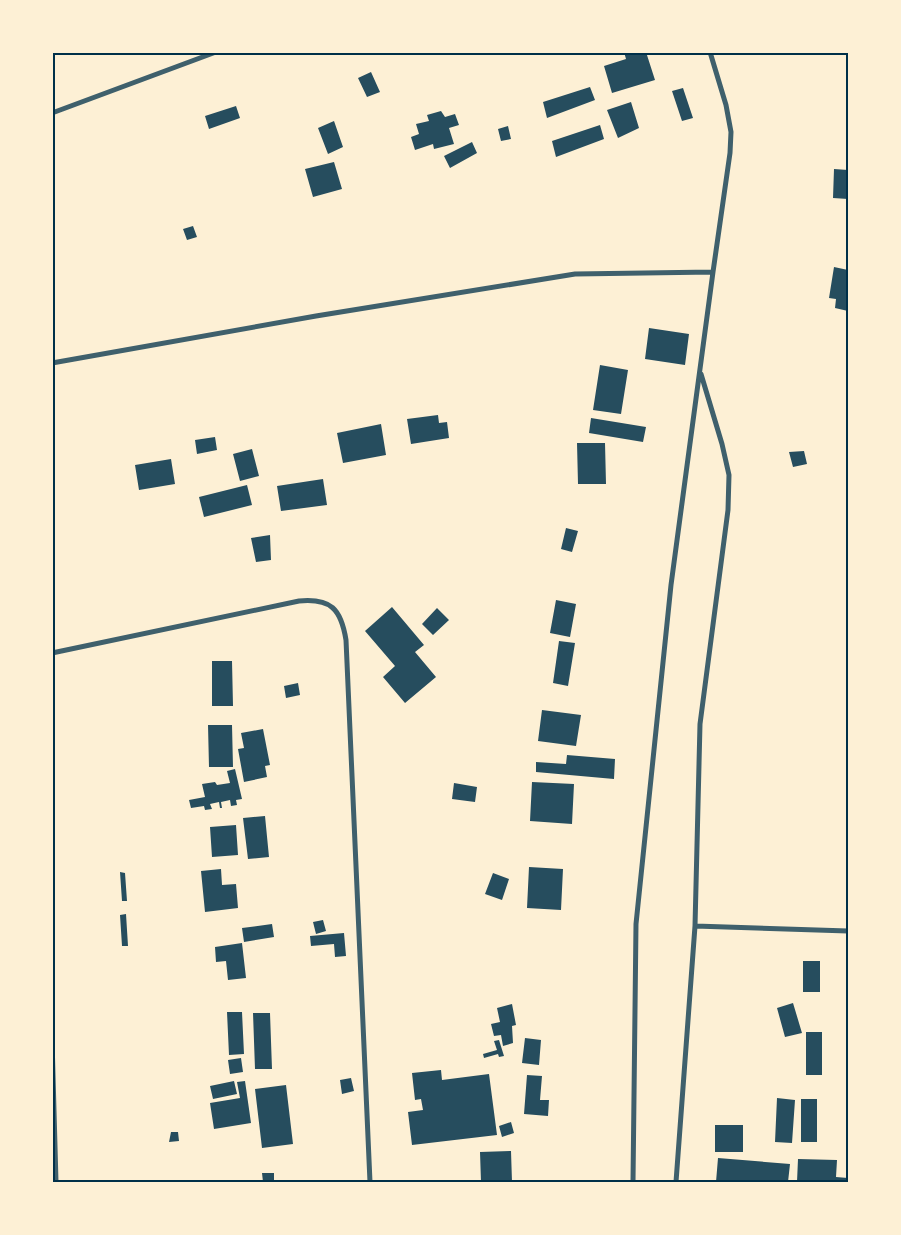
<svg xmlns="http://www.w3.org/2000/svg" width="901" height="1235" viewBox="0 0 901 1235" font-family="Poppins,sans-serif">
  <rect width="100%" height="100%" fill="#fdf0d5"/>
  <path fill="#264d5e" d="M624,52H646L655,80L612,93L604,66L626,59Z
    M371,72L380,92L367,97L358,78Z
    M590,87L595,100L547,118L543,102Z
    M683,88L693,118L682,121L672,91Z
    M631,102L639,128L618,138L607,110Z
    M236,106L240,118L209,129L205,116Z
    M441,111L445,117L455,114L459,125L449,128L454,144L434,149L433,144L415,150L411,137L419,134L416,124L429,121L427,115Z
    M334,121L343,147L328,154L318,128Z
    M600,125L604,139L556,157L552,141Z
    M508,126L511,139L501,141L498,129Z
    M472,142L477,153L450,168L444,156Z
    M334,162L342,189L313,197L305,169Z
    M834,169L848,170V199L833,198Z
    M846,214H848V257L846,256Z
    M193,226L197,237L187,240L183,229Z
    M834,267L848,270V311L835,308L836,299L829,298Z
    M649,328L689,334L685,365L645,359Z
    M600,365L628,370L621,414L593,410Z
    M438,415L439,423L447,422L449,438L411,444L407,419Z
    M591,418L646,427L643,442L589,433Z
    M381,424L386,455L343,463L337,433Z
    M215,437L217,450L197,454L195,440Z
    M577,443H605L606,484H578Z
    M252,449L259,476L240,481L233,454Z
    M804,451L807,464L793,467L789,452Z
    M171,459L175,484L139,490L135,465Z
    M323,479L327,505L281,511L277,486Z
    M247,485L252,505L204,517L199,497Z
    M566,528L578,531L572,552L561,549Z
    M270,535L271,560L256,562L251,538Z
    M556,600L576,604L570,637L550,633Z
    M392,607L424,645L415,652L436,677L405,703L383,677L395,666L365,631Z
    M437,608L449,620L433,635L422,624Z
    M559,641L575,643L568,686L553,683Z
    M212,661H232L233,706H212Z
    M298,683L300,695L286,698L284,686Z
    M542,710L581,715L576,746L538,741Z
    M208,725H232L233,767H209Z
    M263,729L270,765L265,766L267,777L244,782L238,749L244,748L241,733Z
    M567,755L615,759L614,779L536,772V762L566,764Z
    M235,769L242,799L236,800L237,805L231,806L230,800L221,802L222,808H220L219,802L210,804L212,809L205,810L204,806L191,808L189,800L205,797L202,784L215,782L217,785L230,783L227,771Z
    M532,782L574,784L572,824L530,821Z
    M454,783L477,787L475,802L452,799Z
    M265,816L269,857L248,859L243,818Z
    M236,825L238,855L212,857L210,827Z
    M529,867L563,869L561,910L527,908Z
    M221,869L222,885L236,884L238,908L205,912L201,871Z
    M120,872L125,873L127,901H122Z
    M493,873L509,879L502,900L485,894Z
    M126,914L128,946H122L120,915Z
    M323,920L326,931L316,934L313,922Z
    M272,924L274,937L244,942L242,928Z
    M344,933L346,956L335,957L334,944L311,946L310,936Z
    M242,943L246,978L228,980L226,961L216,962L215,947Z
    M803,961H820V992H803Z
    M793,1003L802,1033L785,1037L777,1008Z
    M512,1004L516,1025L512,1026L513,1043L503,1046L501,1035L494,1036L491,1024L500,1022L497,1008Z
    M227,1012H242L244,1054L229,1055Z
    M253,1013H270L272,1069H255Z
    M806,1032H822V1075H806Z
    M525,1038L541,1040L539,1065L522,1063Z
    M499,1040L504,1056L499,1057L498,1054L484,1058L483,1054L497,1050L494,1041Z
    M241,1058L243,1072L230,1074L228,1060Z
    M441,1070L442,1080L489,1074L497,1135L412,1145L408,1112L423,1110L421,1099L415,1100L412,1073Z
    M527,1075L542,1076L540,1100H549L548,1116L524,1114Z
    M351,1078L354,1091L342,1094L340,1080Z
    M234,1081L237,1094L213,1099L210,1086Z
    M245,1081L251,1123L214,1129L210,1103L240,1098L237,1082Z
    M286,1085L293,1144L262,1148L255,1089Z
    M777,1098L795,1100L792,1143L775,1142Z
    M801,1099H817V1142H801Z
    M511,1122L514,1133L502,1137L499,1126Z
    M715,1125H743V1152H715Z
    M171,1132H178L179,1141L169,1142Z
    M511,1151L512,1182H481L480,1152Z
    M718,1158L790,1164L788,1182H716Z
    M798,1159L837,1160L836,1177L848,1178V1182H797Z
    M262,1173H274V1182H263Z"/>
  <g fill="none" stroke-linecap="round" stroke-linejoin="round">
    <path stroke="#3f606c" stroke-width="5" d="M710,52L726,105L731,132L730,153L713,272
      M52,113L216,52
      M52,363L316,316L575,274L713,272L671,585L636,924L633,1182
      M52,653L299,601C331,598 341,609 346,640L370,1182
      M695,926L848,931
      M52,1039L56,1182
      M676,1182L695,926L700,724L728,510L729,475L722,444L701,374"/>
  </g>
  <rect width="901" height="1235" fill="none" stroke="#fdf0d5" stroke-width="108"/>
  <rect x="54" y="54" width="793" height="1127" fill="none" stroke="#003049" stroke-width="2"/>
</svg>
